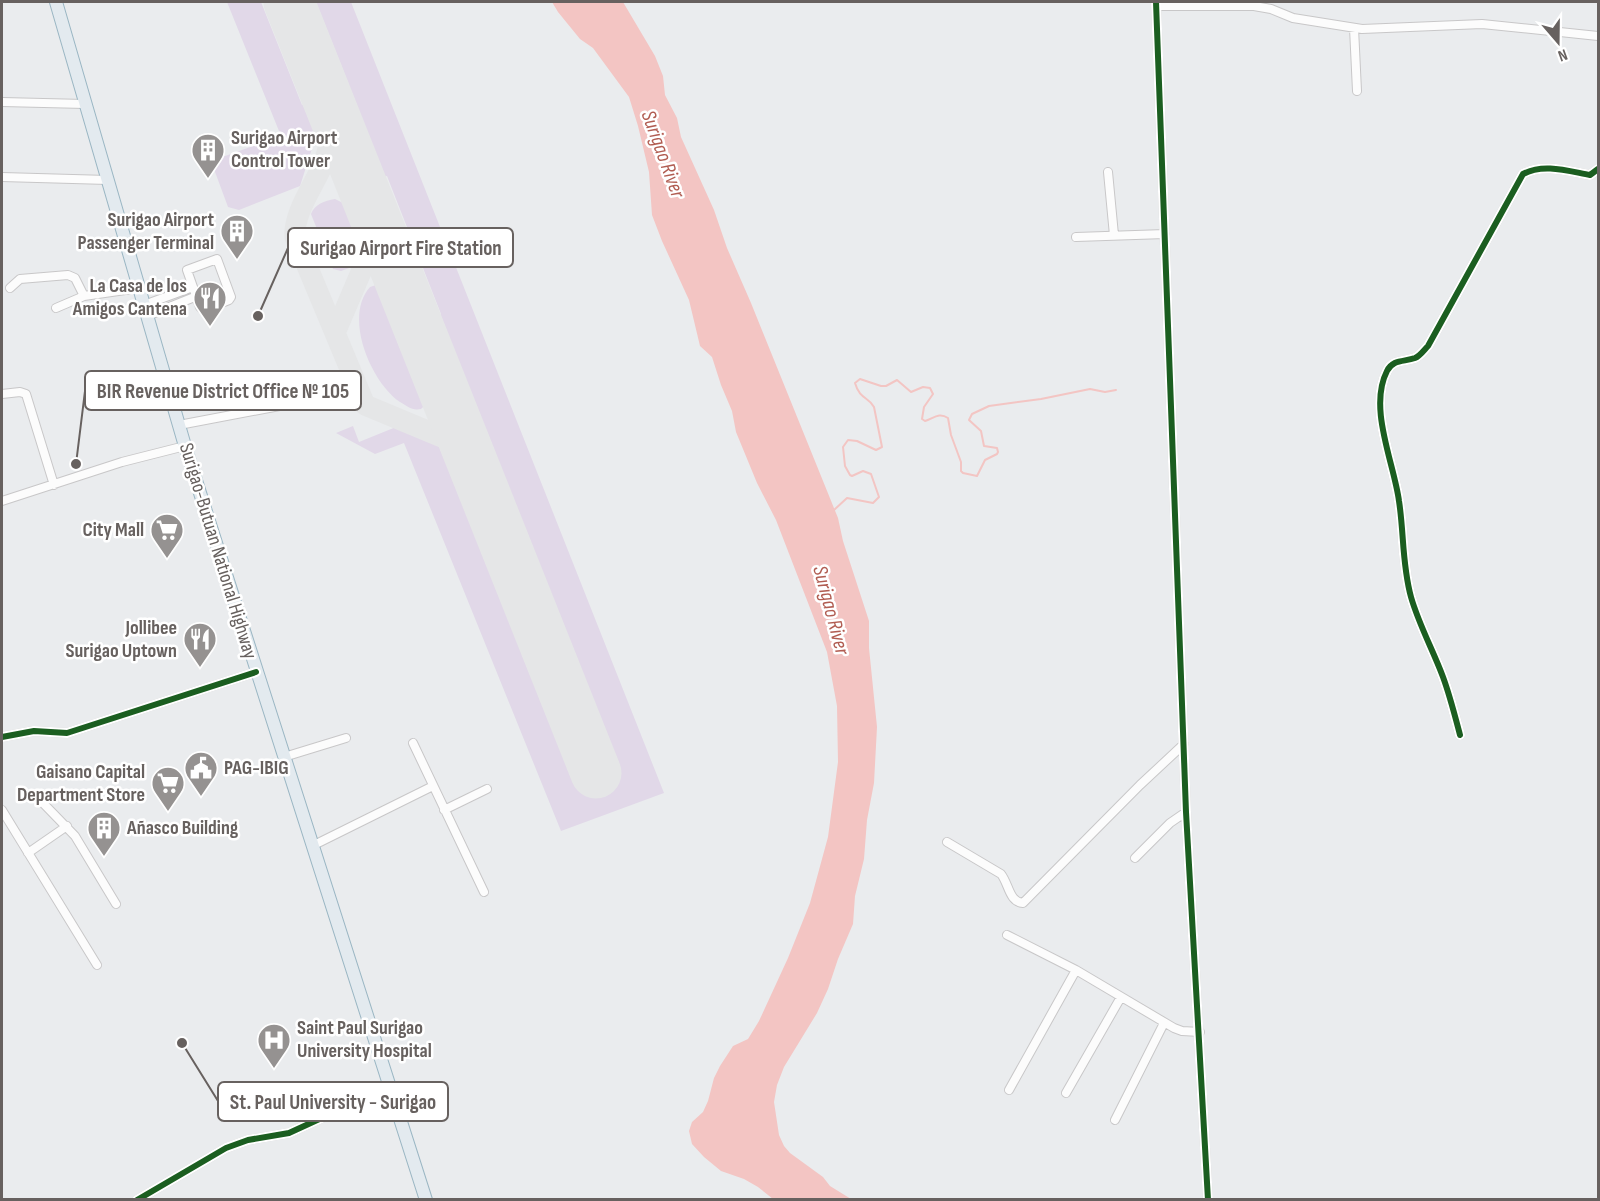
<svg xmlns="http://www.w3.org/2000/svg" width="1600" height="1201" viewBox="0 0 1600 1201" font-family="'Sofia Sans Condensed',sans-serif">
  <rect width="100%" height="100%" fill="#eaecee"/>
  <path fill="#e1d8e8" d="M227,2H261L302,105L310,102L315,115L309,118L316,136L300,186L239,210L228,207L211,161L281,136Z
    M316,2H351L664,793L561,831L404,443L375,454L336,433L353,426L359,442L396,427L447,449L578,780L615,766L437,317L441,314L387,176L378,179L342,88L349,85Z
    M335,199L343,203L361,248L352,267L341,271L333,269L311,214C315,204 324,201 335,199Z
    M376,285L394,332L399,331L427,399L426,404L421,409C412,411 407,406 400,402C371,382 343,317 370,287Z"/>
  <path fill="#f3c5c3" d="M552,2H623L655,56L663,76L665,95L677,118L681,137L714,210L727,248L751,303L838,518L843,541L869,621V648L877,727L874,783L867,820L864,859L855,896L853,924L838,959L828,989L817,1013L784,1067L777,1085L774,1102L779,1135L784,1146L790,1153L823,1177L830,1186L851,1199H773L758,1187L744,1179L721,1171L704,1157L692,1144L689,1131L692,1122L703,1112L708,1101L714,1078L720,1066L733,1046L748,1039L759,1021L788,958L810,903L828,837L838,762L837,706L827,652L776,520L757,483L736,432L732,411L721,385L712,357L700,346L689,300L662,241L652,215L649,172L638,126L629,97L593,48L580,39L558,12Z"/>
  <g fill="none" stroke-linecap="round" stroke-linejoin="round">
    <path stroke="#f3c5c3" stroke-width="2" d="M834,510L847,498L873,503L879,497L871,474L863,471L852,476L850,475L845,466L843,447L848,440L857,441L876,450L882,447L874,407C868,396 860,400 855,383L860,379L881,386H886L897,380L911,392L923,387L930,388L933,394L924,407L922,419L925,421C934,418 939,412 948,418L951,435L961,462V471L963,473L977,476L985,460L997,454L998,452L997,448L984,446L981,431L969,420L972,414L989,406L1041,399L1090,389L1105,392L1116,390"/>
    <path stroke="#e5e6e7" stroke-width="21" d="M332,110C331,128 330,146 324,162C315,184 293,213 295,237L365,405L466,447
      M335,333L379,230"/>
    <path stroke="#e5e6e7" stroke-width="51" d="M289,2L596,773"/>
    <defs>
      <path id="minor" d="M1156,2L1186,812L1208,1200
        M1156,6H1254L1271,9L1293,18L1362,29L1482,24L1598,36
        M1354,28L1357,91
        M2,102L85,104
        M1108,172L1114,235
        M2,177L108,180
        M1076,237L1165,234
        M217,259L231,297L229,300L204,310L200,307L187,270Z
        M10,288L20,279L68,275L75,278L84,296
        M144,305L193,287
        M56,308L84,296L139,288
        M147,316L197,296
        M2,394L20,392L26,394L54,485
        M179,425L290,404L294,399L290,382
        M2,501L122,462L185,446
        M1460,735C1455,716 1450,696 1443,677C1433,650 1419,625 1411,597C1402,565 1404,533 1399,501C1394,463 1368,408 1387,371C1393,359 1404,362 1415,358C1420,356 1424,350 1428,346L1523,174C1543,163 1568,171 1590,175L1598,169
        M2,737L34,731L67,733L256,672
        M413,743L484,892
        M284,757L346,738
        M41,801L75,836L116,904
        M2,810L97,965
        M444,810L487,789
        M947,842L1001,874C1009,884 1009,902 1023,903L1140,785L1184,744
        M312,846L433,786
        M28,853L67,826
        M1135,858L1170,823L1186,812
        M1007,935L1076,970L1174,1028L1182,1031L1200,1032
        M1009,1090L1076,970
        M1066,1093L1121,997
        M1115,1120L1164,1023
        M137,1200L226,1148L248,1140L289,1133L389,1087"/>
      <path id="highway" d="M56,2L185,446L426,1200"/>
    </defs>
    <use href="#minor" stroke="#c8c7c8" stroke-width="10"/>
    <use href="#highway" stroke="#9ab6c3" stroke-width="14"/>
    <use href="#minor" stroke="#fcfcfc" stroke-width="8"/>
    <use href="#highway" stroke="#e3eaef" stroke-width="12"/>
    <defs>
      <path id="cycleway" d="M1156,2L1186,812L1208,1200
        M1460,735C1455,716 1450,696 1443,677C1433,650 1419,625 1411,597C1402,565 1404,533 1399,501C1394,463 1368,408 1387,371C1393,359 1404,362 1415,358C1420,356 1424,350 1428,346L1523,174C1543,163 1568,171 1590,175L1598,169
        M2,737L34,731L67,733L256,672
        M137,1200L226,1148L248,1140L289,1133L389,1087"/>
    </defs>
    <use href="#cycleway" stroke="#fff" stroke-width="10"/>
    <use href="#cycleway" stroke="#1b5e20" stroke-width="6"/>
  </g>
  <defs>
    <symbol id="building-pin" viewBox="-11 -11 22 30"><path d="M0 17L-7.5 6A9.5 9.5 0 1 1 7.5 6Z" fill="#959291" stroke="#fff"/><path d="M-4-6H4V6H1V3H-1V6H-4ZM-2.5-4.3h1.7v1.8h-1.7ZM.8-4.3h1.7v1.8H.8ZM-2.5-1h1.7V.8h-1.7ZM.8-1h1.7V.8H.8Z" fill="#fff"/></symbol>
    <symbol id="restaurant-pin" viewBox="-11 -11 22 30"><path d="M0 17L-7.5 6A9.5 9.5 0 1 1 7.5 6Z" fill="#959291" stroke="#fff"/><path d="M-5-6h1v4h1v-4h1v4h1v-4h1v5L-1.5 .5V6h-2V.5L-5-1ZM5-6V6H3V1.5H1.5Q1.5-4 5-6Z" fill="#fff"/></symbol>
    <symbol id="supermarket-pin" viewBox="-11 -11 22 30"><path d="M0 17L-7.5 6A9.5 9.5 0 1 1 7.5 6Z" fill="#959291" stroke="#fff"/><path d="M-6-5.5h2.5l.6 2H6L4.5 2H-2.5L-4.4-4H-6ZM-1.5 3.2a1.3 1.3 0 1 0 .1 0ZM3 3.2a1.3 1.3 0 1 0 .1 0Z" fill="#fff"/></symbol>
    <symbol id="civic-pin" viewBox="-11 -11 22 30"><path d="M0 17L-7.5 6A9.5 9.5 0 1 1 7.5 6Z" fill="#959291" stroke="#fff"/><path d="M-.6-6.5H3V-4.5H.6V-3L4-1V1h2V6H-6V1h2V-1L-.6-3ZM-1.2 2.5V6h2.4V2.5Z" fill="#fff"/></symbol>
    <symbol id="hospital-pin" viewBox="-11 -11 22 30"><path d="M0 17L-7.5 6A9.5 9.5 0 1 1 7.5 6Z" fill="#959291" stroke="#fff"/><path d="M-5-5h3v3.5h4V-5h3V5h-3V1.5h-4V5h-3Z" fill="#fff"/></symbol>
  </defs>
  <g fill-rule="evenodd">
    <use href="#building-pin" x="189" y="131" width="38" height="52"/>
    <use href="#building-pin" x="218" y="212" width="38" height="52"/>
    <use href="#restaurant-pin" x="191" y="279" width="38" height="52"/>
    <use href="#supermarket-pin" x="148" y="511" width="38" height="52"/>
    <use href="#restaurant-pin" x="181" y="620" width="38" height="52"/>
    <use href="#civic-pin" x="182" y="749" width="38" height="52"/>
    <use href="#supermarket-pin" x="149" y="764" width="38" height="52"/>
    <use href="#building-pin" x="85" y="809" width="38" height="52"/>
    <use href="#hospital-pin" x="255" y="1021" width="38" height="52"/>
  </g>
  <g text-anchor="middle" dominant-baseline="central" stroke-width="5" stroke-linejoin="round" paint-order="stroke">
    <g font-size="20" font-weight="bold" fill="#67615f" stroke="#fff" text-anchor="end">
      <text x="231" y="138" text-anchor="start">Surigao Airport<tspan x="231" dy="23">Control Tower</tspan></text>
      <text x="214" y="220">Surigao Airport<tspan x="214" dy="23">Passenger Terminal</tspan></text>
      <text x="187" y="286">La Casa de los<tspan x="187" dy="23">Amigos Cantena</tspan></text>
      <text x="144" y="530">City Mall</text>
      <text x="177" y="628">Jollibee<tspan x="177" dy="23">Surigao Uptown</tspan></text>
      <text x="224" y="768" text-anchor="start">PAG-IBIG</text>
      <text x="145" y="772">Gaisano Capital<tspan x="145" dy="23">Department Store</tspan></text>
      <text x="127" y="828" text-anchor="start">Añasco Building</text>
      <text x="297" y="1028" text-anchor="start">Saint Paul Surigao<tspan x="297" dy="23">University Hospital</tspan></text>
    </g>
    <g font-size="20" fill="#67615f" stroke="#fff">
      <text transform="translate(218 551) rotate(73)">Surigao-Butuan National Highway</text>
    </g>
    <g font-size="21" font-style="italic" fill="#b15d52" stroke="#fff">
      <text transform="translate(663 154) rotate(70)">Surigao River</text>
      <text transform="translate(831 610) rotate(75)">Surigao River</text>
    </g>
  </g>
  <path fill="none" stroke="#67615f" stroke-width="2" d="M258 316L288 248M76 464L85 391M182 1043L218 1101"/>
  <g fill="#67615f" stroke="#fff" stroke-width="2">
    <circle cx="258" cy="316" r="6"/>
    <circle cx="76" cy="464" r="6"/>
    <circle cx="182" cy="1043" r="6"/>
  </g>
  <g fill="#fff" stroke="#67615f" stroke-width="2">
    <rect x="288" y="228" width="225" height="39" rx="6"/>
    <rect x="85" y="371" width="276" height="39" rx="6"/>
    <rect x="218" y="1082" width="230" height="39" rx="6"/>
  </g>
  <g font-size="21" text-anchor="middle" font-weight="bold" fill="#67615f">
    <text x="401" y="255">Surigao Airport Fire Station</text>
    <text x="223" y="398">BIR Revenue District Office № 105</text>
    <text x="333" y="1109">St. Paul University - Surigao</text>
  </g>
  <rect width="1600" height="1201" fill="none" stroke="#67615f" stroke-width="6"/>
  <g transform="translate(1558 42) rotate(160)" stroke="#ffffff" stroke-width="4.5" paint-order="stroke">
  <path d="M0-4.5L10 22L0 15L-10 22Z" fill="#67615f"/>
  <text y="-9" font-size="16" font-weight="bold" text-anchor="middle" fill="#67615f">N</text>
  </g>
</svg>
